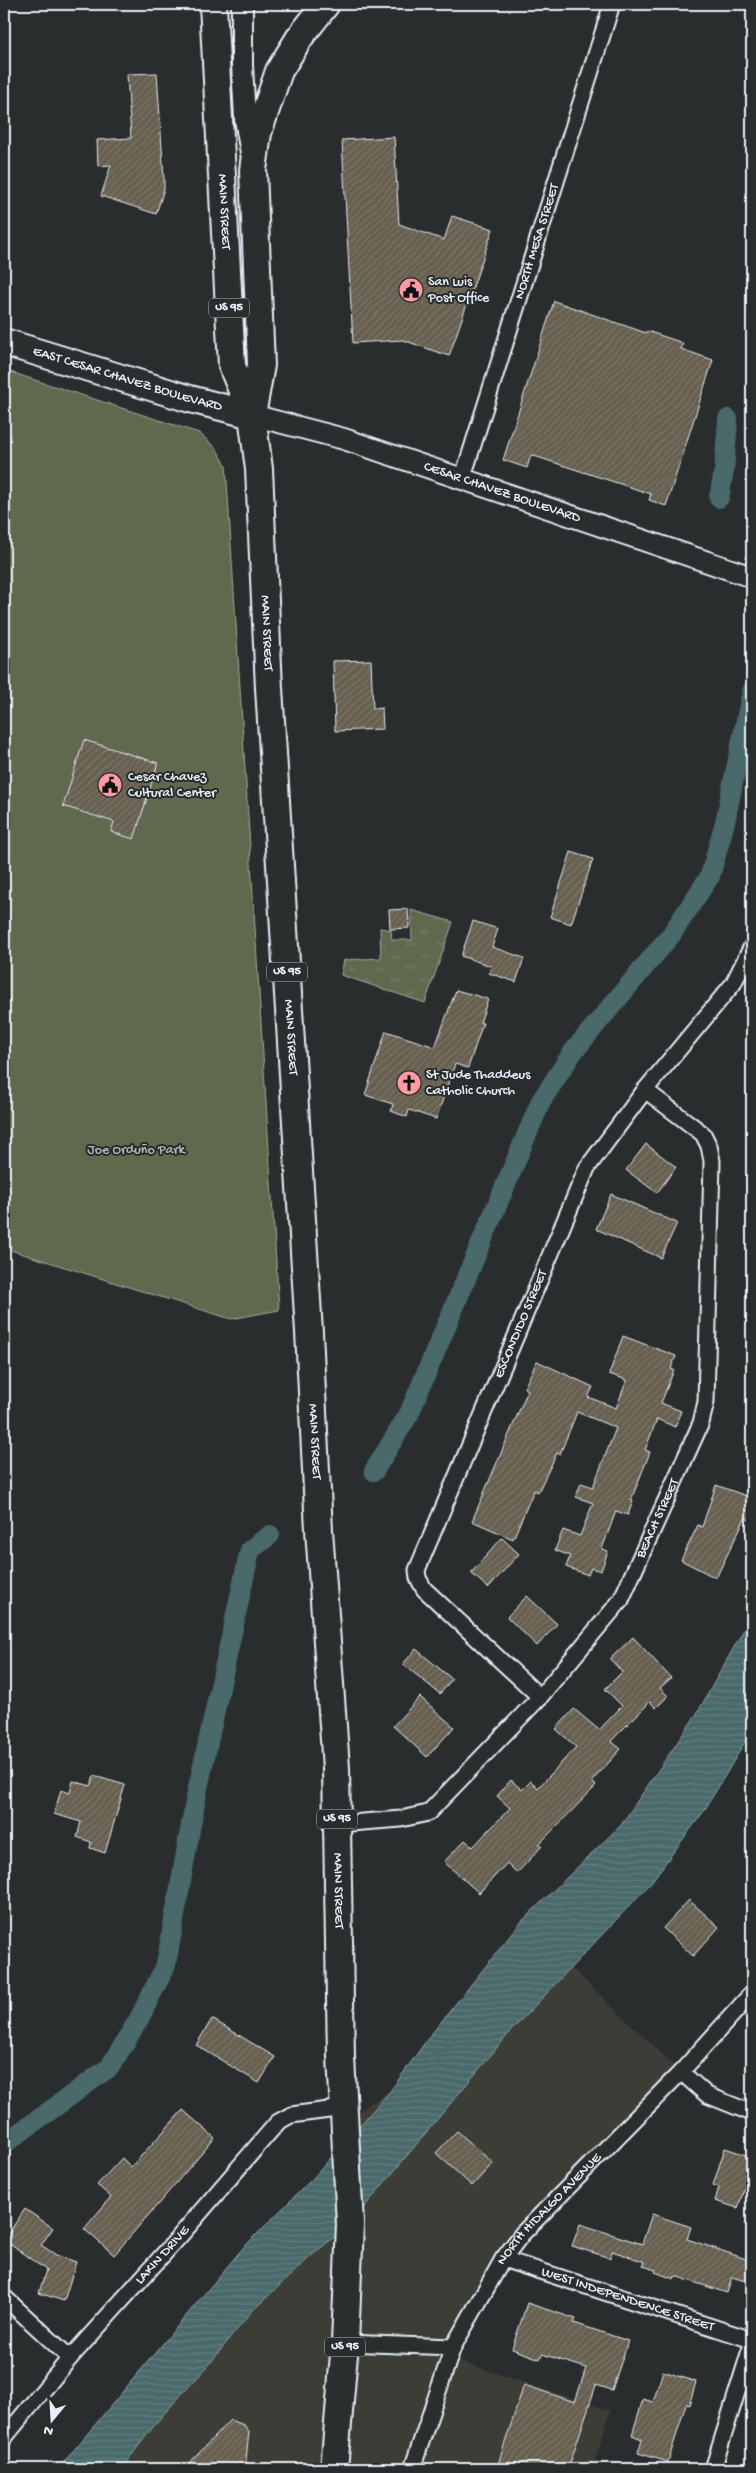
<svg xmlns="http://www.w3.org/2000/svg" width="756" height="2473" viewBox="0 0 756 2473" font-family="'Gochi Hand',sans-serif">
  <defs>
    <pattern id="grass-tufts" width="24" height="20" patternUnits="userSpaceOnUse" patternTransform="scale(1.25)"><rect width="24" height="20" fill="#60674e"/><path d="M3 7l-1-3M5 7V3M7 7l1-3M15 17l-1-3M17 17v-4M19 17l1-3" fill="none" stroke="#777d68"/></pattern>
    <pattern id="water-rules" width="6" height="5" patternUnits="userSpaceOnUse" patternTransform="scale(1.25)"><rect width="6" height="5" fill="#4a696b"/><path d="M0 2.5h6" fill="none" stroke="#647f81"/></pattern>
    <pattern id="building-hatch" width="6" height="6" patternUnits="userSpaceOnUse" patternTransform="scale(1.25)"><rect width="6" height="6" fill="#665f4f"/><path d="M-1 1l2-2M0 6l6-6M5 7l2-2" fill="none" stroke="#7c7669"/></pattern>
  </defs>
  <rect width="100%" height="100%" fill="#2a2d2e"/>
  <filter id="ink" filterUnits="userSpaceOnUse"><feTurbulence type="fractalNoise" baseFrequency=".02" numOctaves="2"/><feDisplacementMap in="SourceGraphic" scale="10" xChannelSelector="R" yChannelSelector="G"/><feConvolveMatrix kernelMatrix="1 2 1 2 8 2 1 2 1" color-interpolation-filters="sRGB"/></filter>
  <g filter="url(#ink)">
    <path fill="#3c3c38" d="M522,1921L681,2072L522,2234L449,2358L611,2411L592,2469H121L160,2418L207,2367L251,2312L311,2256L350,2224L345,2120L391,2090L429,2037Z"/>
    <path fill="url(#grass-tufts)" stroke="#a4aca3" d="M411,910L453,922L425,1003L341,975L344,960L381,958L380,928L391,930L392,940H412Z"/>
    <path fill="#60674e" stroke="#a4aca3" d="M4,370L199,433L216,448L226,465L279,1310L231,1319L4,1248Z"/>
    <path fill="url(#water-rules)" stroke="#899fa3" d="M752,1615V1730L704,1811L649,1885L510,2032L350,2224L311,2256L251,2312L207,2367L160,2418L121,2469H58L242,2249L314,2177L391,2090L429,2037L522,1921L621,1825L696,1715Z"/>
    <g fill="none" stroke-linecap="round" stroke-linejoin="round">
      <path stroke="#4a696b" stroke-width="20" d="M719,498L724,471L728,419
        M374,1471L409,1414L541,1101L573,1052L671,935L710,876L725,822L752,691
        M4,2144L110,2067L139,2019L166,1965L195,1802L250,1550L270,1535"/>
    </g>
    <path fill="url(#building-hatch)" stroke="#e8f1f8" d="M157,73L164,179V189L156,214L101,196L111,165L98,166L97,140L131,138L127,74Z
      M394,137L399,224L444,240L452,216L493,229L449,356L403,340L353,343L342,140Z
      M554,301L646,333L647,331L683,343L681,349L713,360L666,506L649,500L651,494L531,455L527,468L503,460Z
      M371,660L373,709L382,708L383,729L335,731L333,661Z
      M84,740L158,763L134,839L111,832L114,822L63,806Z
      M571,852L593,859L571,924L550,917Z
      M408,909L409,928L390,929L389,910Z
      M473,921L498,929L492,947L524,958L516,982L489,973L491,966L461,956Z
      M456,990L488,999L480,1023H483L468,1068L455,1064L436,1119L409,1110L407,1117L391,1111L393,1104L365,1095L386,1031L435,1047Z
      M646,1144L676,1167L657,1193L626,1170Z
      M611,1194L677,1223L661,1258L596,1229Z
      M623,1336L676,1356L671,1369L674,1370L661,1403L681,1411L675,1427L657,1419L645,1450L650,1452L631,1500L633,1501L628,1515L616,1511L602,1549L608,1551L601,1571L591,1568L588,1575L566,1567L570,1556L555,1550L563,1530L580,1536L593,1503L576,1497L581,1483L593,1487L616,1428L577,1412L560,1454L557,1453L538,1492L534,1490L513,1539L472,1521L528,1390L524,1388L537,1361L593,1387L588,1397L616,1408L627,1380L609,1374Z
      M716,1485L752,1498V1521L745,1518L716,1578L681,1560L698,1525L702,1527Z
      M502,1538L519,1554L488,1588L471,1573Z
      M527,1596L557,1624L537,1646L507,1617Z
      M633,1637L671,1678L660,1688L668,1696L656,1708L650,1702L611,1741L621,1749L592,1781L596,1786L539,1844L542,1846L517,1873L507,1863L479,1893L444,1862L465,1840L473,1847L510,1808L497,1796L511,1780L522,1790L531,1781L538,1788L576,1747L556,1729L574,1709L599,1730L622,1706L605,1689L622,1672L610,1659Z
      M416,1649L452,1679L440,1694L403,1664Z
      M420,1697L454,1727L427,1757L393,1726Z
      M94,1776L125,1785L105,1853L90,1848L91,1842L77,1837L81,1822L54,1814L61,1790L70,1793L73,1781L91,1786Z
      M689,1900L719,1927L693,1956L663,1928Z
      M212,2019L275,2057L259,2083L196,2045Z
      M183,2110L215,2138L114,2255L84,2229L111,2197L97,2185L122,2158L131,2167Z
      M457,2131L493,2163L472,2186L436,2153Z
      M725,2148L752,2157V2165L738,2208L715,2201L719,2187L713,2185Z
      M25,2209L53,2228L41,2245L56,2255L76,2262L64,2301L39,2293L46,2270L4,2240Z
      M652,2214L691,2227L687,2239L752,2261V2283L732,2277L727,2293L675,2276L674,2279L655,2272L656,2270L643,2266L645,2262L612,2251L610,2258L572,2246L580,2224L642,2244Z
      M527,2303L576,2319L574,2323L628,2341L612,2390L596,2385L568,2469H505L497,2467L524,2385L575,2402L586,2368L542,2354L540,2359L512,2349Z
      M663,2371L696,2382L689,2405L686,2404L668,2462L638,2453L642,2439L632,2435L643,2399L653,2402Z
      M230,2420L244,2425L249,2432L245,2469H184Z"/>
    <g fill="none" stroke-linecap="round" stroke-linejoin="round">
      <defs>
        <g id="street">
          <path id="s1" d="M462,480L612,4"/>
          <path id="s2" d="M540,1697L424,1589L418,1578L417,1570L587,1168L645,1090L733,984L752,946"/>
          <path id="s3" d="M338,1824L401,1819L428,1813L540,1697L621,1600L701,1423L706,1402L712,1161L709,1146L703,1134L645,1090"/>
          <path d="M681,2072L707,2095L752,2113"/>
          <path id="s4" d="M503,2259L752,2340"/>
          <path d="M4,2297L70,2358"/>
          <path d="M345,2343L453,2347"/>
          <path id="s5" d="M4,2438L70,2358L179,2237L278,2122L291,2115L344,2108"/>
          <path id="s6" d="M412,2469L453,2347L503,2259L522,2234L681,2072L752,1993"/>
          <path d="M713,2469L752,2344"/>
        </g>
        <g id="secondary">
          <path d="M242,4V65L245,119L251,153"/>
          <path id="s7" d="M252,415L344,439L752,577"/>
        </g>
        <g id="highway">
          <path id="s8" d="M213,4L232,366L252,415L259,469L269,688L309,1332L319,1530L336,1768L341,2057L350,2224L345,2343L334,2469"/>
          <path id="s9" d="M4,342L190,399L252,415"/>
          <path d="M252,415L261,365L253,170L258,133L279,71L300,37L326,4"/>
        </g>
      </defs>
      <use href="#street" stroke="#e8f1f8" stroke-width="19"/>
      <use href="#secondary" stroke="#e8f1f8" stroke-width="24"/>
      <use href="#highway" stroke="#e8f1f8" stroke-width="30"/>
      <use href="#street" stroke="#2a2d2e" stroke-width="15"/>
      <use href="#secondary" stroke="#2a2d2e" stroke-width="20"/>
      <use href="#highway" stroke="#2a2d2e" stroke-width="26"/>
    </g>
  </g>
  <defs>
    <symbol id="civic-disc" viewBox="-11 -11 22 22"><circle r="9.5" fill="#ff9aa2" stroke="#2a2d2e"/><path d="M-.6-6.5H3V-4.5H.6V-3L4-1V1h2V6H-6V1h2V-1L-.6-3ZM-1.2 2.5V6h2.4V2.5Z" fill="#111"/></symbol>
    <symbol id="church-disc" viewBox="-11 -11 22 22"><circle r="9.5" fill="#ff9aa2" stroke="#2a2d2e"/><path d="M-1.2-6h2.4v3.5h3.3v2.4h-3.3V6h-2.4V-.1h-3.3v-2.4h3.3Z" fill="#111"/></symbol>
  </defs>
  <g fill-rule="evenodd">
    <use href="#civic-disc" x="397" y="276" width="28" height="28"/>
    <use href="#civic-disc" x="96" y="771" width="28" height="28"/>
    <use href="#church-disc" x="395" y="1069" width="28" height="28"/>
  </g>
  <g text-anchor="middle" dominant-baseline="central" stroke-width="4" stroke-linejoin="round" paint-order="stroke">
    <g fill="#2a2d2e" stroke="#afb6bb" stroke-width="1">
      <rect x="209" y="298.5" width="40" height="19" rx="4"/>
      <rect x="267" y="962.5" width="40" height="19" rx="4"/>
      <rect x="317" y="1809.5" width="40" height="19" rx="4"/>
      <rect x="325" y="2337.5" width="40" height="19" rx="4"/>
    </g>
    <g font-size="12" font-weight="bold" fill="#e8f1f8">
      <text x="229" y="308">US 95</text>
      <text x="287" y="972">US 95</text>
      <text x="337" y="1819">US 95</text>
      <text x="345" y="2347">US 95</text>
    </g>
    <g font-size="14" fill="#e8f1f8" stroke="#2a2d2e">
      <text stroke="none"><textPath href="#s8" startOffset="208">MAIN STREET</textPath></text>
      <text stroke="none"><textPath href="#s1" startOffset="250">NORTH MESA STREET</textPath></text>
      <text stroke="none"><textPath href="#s9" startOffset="129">EAST CESAR CHAVEZ BOULEVARD</textPath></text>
      <text stroke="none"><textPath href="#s7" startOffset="262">CESAR CHAVEZ BOULEVARD</textPath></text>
      <text stroke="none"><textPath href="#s8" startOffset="634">MAIN STREET</textPath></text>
      <text stroke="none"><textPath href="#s8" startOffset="1039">MAIN STREET</textPath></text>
      <text stroke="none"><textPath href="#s2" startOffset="446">ESCONDIDO STREET</textPath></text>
      <text stroke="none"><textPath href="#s8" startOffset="1444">MAIN STREET</textPath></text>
      <text stroke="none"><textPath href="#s3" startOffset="468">BEACH STREET</textPath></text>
      <text stroke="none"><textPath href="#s8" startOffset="1894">MAIN STREET</textPath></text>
      <text stroke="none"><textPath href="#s6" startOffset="298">NORTH HIDALGO AVENUE</textPath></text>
      <text stroke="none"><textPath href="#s5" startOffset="242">LAKIN DRIVE</textPath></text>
      <text stroke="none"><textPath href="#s4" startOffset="131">WEST INDEPENDENCE STREET</textPath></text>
    </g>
    <g font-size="14" fill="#e8f1f8" stroke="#2a2d2e" text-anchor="start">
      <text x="428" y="282">San Luis<tspan x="428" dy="16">Post Office</tspan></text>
      <text x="128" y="777">Cesar Chavez<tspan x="128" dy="16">Cultural Center</tspan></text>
      <text x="426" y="1075">St Jude Thaddeus<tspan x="426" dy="16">Catholic Church</tspan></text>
    </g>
    <g font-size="14" fill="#b2bab4" stroke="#2a2d2e">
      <text x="136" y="1150">Joe Orduño Park</text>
    </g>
  </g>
  <rect width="756" height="2473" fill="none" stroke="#2a2d2e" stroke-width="20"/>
  <rect x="10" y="10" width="736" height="2453" fill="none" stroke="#e8f1f8" stroke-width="2" filter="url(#ink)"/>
  <g transform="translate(52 2420) rotate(198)" stroke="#2a2d2e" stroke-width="4" paint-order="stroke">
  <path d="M0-4L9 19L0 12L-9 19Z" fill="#e8f1f8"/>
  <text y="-8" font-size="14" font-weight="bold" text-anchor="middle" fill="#e8f1f8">N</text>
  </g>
</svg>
